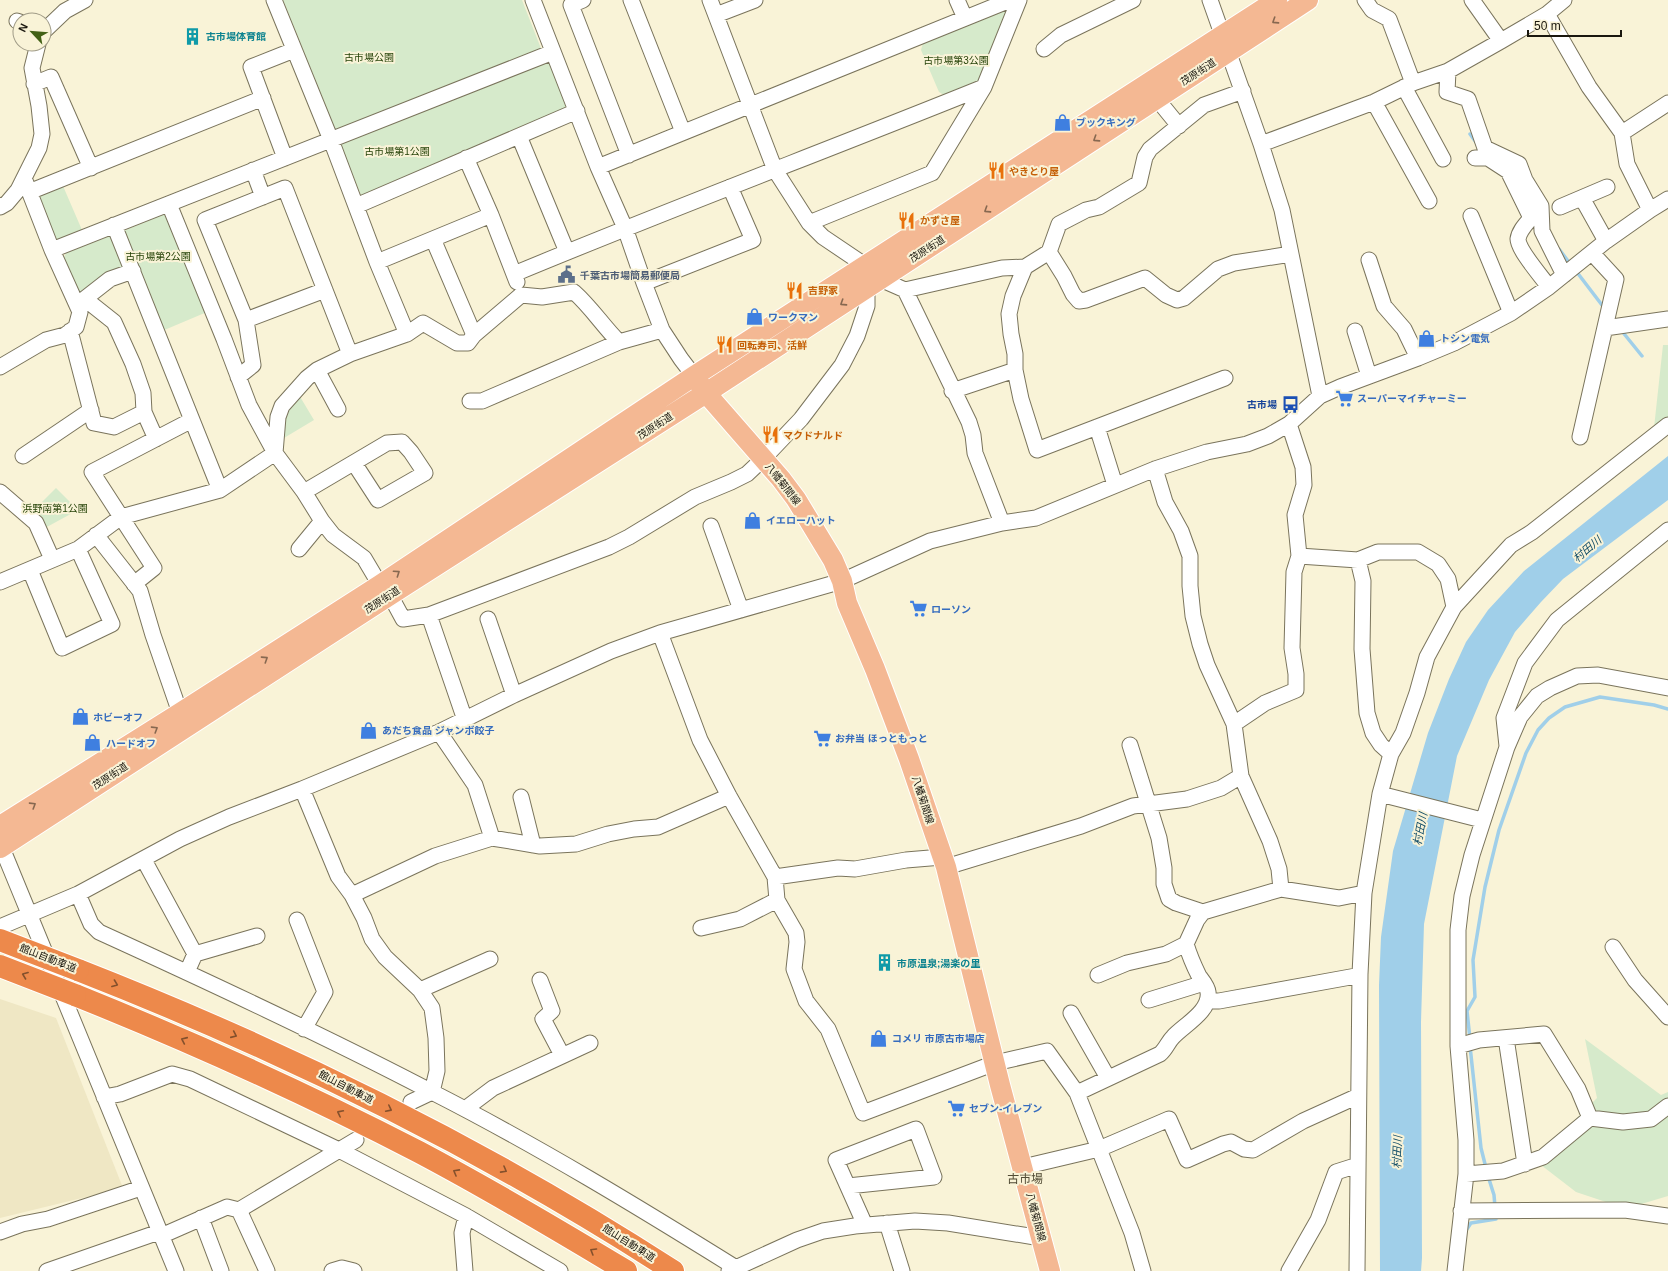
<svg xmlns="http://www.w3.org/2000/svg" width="1668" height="1271" viewBox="0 0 1668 1271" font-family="Arial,'Noto Sans JP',sans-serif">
  <rect width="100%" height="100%" fill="#f9f3d7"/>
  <path fill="#efe7c4" d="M0,999L56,1018L123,1188L0,1218Z"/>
  <path fill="#d6eacb" d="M283,0H522L542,51L336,131Z
    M1005,10L1009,14L980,81L944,95L939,92L921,50L923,43Z
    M548,57L570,112L362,198L340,143Z
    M63,186L82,230L55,242L36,198Z
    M167,213L207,312L162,331L121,232Z
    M110,236L116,239L126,267L78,296L63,260L66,253Z
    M1663,345H1668V425L1653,437Z
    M299,395L314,420L284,438C283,418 285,409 299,395Z
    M56,488L78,510L45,528L31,513Z
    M1585,1039L1661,1095L1668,1092V1196L1638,1205L1618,1206L1576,1192L1541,1165L1557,1138L1597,1098Z"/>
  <path fill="#a0cfe9" d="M1668,456V500L1563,579L1541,602L1515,632L1489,680L1457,756L1424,924L1421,1022L1422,1258L1421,1271H1380L1379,985L1381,937L1393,851L1428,733L1449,679L1466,642L1488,610L1524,571Z"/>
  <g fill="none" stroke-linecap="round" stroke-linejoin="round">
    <path stroke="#a0cfe9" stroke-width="3.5" d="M1470,134L1478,145
      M1559,249L1571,265
      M1576,271L1605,309
      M1621,330L1642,356
      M1470,1039L1467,1011L1475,997L1473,960L1485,887L1499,830L1526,753L1538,730L1549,718L1565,707L1600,697L1654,705L1668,709
      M1470,1046L1481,1148L1486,1168
      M1488,1176L1494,1195L1495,1207
      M1465,1232L1471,1223L1496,1219V1215"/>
    <defs>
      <path id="minor" d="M274,0L331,140L377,262L407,334
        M533,0L598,167L625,228L644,283L662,330L681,359L694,376
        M583,0L571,5L629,155
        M631,0L683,132
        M710,0L775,170L809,223L823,237L866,266
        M957,0L965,18
        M1210,0L1261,144L1282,210L1320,396
        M1365,0L1372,10L1389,19L1413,83
        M1472,0L1501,41
        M1547,14L1589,87L1622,133L1627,164L1650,210
        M716,15L755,0
        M17,21L20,22
        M44,31L65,11L85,0
        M1044,49L1061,35L1133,0
        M1448,71L1447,92L1468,99L1485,148L1519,164L1525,180L1541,206L1542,231L1564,275
        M34,84L51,77L91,168
        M1404,87L1443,159
        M1157,99L1179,126
        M1374,102L1429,201
        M1622,133L1668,103
        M519,136L567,252
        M1261,144L1374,102L1413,83L1448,71L1501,41L1547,14L1564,0
        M285,158L251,67L294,50
        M466,158L491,215L517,282
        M1475,158H1488L1508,171L1531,218C1526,224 1519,231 1518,239C1518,250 1542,277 1549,287
        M598,167L1010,0
        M253,170L263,197
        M29,192L263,98
        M1582,198L1606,241
        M169,204L224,339L249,405L275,453L304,492L322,521L333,535L364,558L380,585
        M356,206L577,111
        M0,207L7,203L18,190L39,148L42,134L39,106L32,68L38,44
        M1560,207L1607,187
        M1471,216L1511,313
        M809,223L932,173L984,87L1019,0
        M114,225L220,490
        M433,239L474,335
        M52,250L553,52
        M1049,252L1064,276L1073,294L1079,301L1086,300L1145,278L1166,295L1177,300L1184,298L1218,269L1234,263L1291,254
        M1369,260L1384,306L1404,329L1418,358
        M377,262L491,215
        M514,274C670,209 828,150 984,87
        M880,279L905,290L1002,268L1025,267
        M644,283L753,240L730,187
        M905,290L969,422L973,435L975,453L1002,523
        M85,299L114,322L133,364L143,393L144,412L156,439
        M78,304L110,279L133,271
        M246,320L325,290
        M1605,328L1668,319
        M70,331L94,423L114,427L144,412
        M1355,331L1369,376
        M0,367L46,340L65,335L76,327L80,312L52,250L24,178
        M317,370L338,409
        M238,377L253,365L246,320L205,220L285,188L350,354
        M1225,378L1037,450L1021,399L1015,370V354L1011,334L1009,314L1013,296L1025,267L1049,252L1059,224L1086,210L1099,207L1139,183L1145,157L1150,149L1204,105L1243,91
        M952,391L1015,370
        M470,401H482L619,342
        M1097,427L1115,485
        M1580,437L1616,279L1592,253
        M23,456L91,410
        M0,492L36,523L52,559
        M304,492L387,443L402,442L411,452L425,473L378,500L354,463
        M711,526L741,610
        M96,535L140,591L153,635L180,713
        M299,549L322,521
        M1299,556L1358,560L1378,552H1418L1438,564L1448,579L1454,607
        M1358,560L1363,581L1362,649L1367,713L1373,733L1381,745L1391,754
        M30,570L62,648L112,624L78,549
        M0,582L78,549L121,517L220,490L275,453L278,417L282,406L307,378L317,370L350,354L407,334L423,323L457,343H468L474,335L521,295L542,297L574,292C591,307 603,326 619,342L662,330
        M134,584L154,568L92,472L192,420
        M390,595L403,619L429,615L609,547L629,537L695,497L731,482L747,474L763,459L801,419L842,365L857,336L867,306V287
        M429,615L465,720
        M488,619L514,695
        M660,633L700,740L729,796L775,877L777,900L796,933L797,942L794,969L806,1001L828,1029L863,1113L995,1063L1047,1051L1077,1093L1132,1233L1143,1271
        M1234,724L1265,703L1296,690V674L1292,648L1294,572L1299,556L1295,515L1304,485L1303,467L1289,424
        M439,732L475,785L492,838
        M1130,745L1159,838L1164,868V884L1169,899L1176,903L1203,912
        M1507,746L1504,718L1525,663L1557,620L1668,530
        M302,789L338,876L352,895L364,918L372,939L385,957L420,990L432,1008L436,1038L437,1071L432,1092L411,1102
        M1380,794L1482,820
        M521,797L533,845
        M0,843L176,1271
        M144,860L195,954L187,972
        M946,867L1081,826L1133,806L1187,799L1221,788L1241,776
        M775,877L838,868L855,869L906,860L942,857
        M1281,889L1339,898L1364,893
        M78,894L91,924L99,932C211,983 323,1035 432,1092C538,1146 640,1208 741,1271
        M352,895L435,856L492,838L540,846L576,844L608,834L634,829L658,827L729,796
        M297,920L325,992L304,1029
        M0,927L78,894L180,839L229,817L302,789L439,732L514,695L611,651L660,633L842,581L930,541L1002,523L1036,518L1155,469L1207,452L1247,444L1268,436L1289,424L1320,396L1340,387L1418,358L1454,343L1511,313L1549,287L1606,241L1650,210L1668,199
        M701,928L740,919L777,900
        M1613,947L1635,980L1668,1017
        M195,954L257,936
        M1098,975L1127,963L1166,954L1186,944
        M540,980L552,1011L543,1019L562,1055
        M420,990L490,959
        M1149,1000L1204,983
        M1208,1001H1219L1356,976L1360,974
        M1071,1013L1108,1078
        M1506,1038L1525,1164
        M1458,1046L1479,1040L1544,1034L1578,1089L1590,1118
        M1077,1093L1160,1054C1166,1049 1168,1042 1173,1037C1184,1025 1211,1011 1208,992C1208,987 1202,980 1199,976C1194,966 1189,954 1186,944L1197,920L1203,912L1281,889L1279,869L1270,841L1241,776L1234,724L1207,665L1200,644L1193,616L1190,586V556L1181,531L1165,502L1155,469
        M104,1097L120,1094L172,1074L190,1079L339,1150L466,1216L560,1271
        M465,1109L493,1088L590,1043
        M1023,1167L1099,1149L1169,1119L1187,1160L1223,1144L1231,1142L1244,1149L1253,1150L1303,1121L1358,1096
        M1466,1174L1503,1171L1543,1157L1590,1118L1623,1122L1651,1119L1668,1106
        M848,1186L934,1177L916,1129L836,1160L865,1225
        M239,1210L356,1140
        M1461,1211L1625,1210L1668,1216
        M201,1218L221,1271
        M887,1223L902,1271
        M0,1232L22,1224L48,1219L141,1188
        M161,1236L227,1207L239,1210L267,1271
        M47,1271L159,1232
        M332,1271L342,1268L354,1271
        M465,1271L462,1233L466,1216
        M729,1271L797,1240L823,1231L855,1226L915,1221L948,1223L1041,1238
        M1289,1271L1318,1220L1336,1172L1358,1165
        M1357,1271L1360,974L1364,893L1380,794L1391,754L1403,733L1417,693L1427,657L1454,607L1511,545L1532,532L1668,425
        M1455,1271L1466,1174V1140L1458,1046V930L1462,896L1472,855L1507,747L1520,717L1537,696L1550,688L1577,676L1598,675L1668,688"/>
      <path id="major" d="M699,383L706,393L781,479L796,499L833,560L842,581L847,603L875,669L909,759L946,867L1000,1085L1050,1271
        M0,826L180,713L380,585L694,376L1277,0
        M0,848L390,595L706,393L1308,0"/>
      <path id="highway" d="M78,970C285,1051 486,1150 673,1271
        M75,995C192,1042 307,1094 419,1152C489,1189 558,1230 626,1271"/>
    </defs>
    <use href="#minor" stroke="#7a745c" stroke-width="17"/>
    <use href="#major" stroke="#fff" stroke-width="22"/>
    <use href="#highway" stroke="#fff" stroke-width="24"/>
    <use href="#minor" stroke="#fff" stroke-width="15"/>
    <use href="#major" stroke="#f4b893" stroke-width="20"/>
    <use href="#highway" stroke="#ed894b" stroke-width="22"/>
    <defs>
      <path id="highway-bridge" d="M0,940L78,970
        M0,966L75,995"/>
    </defs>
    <use href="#highway-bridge" stroke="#fff" stroke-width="24" stroke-linecap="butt"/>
    <use href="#highway-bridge" stroke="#ed894b" stroke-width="22"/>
  </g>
  <defs><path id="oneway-chevron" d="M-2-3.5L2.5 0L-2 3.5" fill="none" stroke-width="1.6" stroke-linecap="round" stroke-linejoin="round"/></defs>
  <g stroke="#876850">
    <use href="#oneway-chevron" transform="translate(1275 21) rotate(147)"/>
    <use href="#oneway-chevron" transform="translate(1096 139) rotate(147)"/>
    <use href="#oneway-chevron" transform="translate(987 210) rotate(147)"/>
    <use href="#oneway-chevron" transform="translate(843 303) rotate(147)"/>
    <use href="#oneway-chevron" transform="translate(397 573) rotate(-34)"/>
    <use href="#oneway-chevron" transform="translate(265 659) rotate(-33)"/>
    <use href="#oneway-chevron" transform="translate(155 729) rotate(-32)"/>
    <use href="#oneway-chevron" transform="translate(33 805) rotate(-32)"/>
  </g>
  <g stroke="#84502c">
    <use href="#oneway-chevron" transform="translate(25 975) rotate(-159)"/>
    <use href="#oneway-chevron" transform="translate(115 984) rotate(21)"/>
    <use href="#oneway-chevron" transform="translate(234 1035) rotate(24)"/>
    <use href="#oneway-chevron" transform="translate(184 1040) rotate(-156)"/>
    <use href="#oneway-chevron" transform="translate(389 1109) rotate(27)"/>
    <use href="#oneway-chevron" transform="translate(340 1113) rotate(-153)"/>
    <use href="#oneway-chevron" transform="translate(504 1170) rotate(29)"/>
    <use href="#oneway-chevron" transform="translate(456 1172) rotate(-151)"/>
    <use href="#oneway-chevron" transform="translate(593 1251) rotate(-149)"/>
  </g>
  <defs>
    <symbol id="building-bare" viewBox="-9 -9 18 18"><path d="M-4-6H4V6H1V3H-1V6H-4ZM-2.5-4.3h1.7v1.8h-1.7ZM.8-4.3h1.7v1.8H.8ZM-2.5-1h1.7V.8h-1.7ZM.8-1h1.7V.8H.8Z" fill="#0f9aa8" stroke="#f9f3d7" stroke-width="2.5" paint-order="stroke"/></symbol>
    <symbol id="shop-bare" viewBox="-9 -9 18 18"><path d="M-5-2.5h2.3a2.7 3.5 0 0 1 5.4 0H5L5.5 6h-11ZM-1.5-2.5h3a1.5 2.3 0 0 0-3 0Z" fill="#3f7fe0" stroke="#f9f3d7" stroke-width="2.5" paint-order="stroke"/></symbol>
    <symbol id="restaurant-bare" viewBox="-9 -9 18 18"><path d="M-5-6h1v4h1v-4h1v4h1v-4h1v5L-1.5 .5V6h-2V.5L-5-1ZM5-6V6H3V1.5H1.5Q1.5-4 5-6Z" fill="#e8710a" stroke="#f9f3d7" stroke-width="2.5" paint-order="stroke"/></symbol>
    <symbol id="civic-bare" viewBox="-9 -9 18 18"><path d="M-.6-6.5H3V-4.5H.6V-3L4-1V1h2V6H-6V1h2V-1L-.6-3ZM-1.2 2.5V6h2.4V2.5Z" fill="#5c6f8a" stroke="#f9f3d7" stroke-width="2.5" paint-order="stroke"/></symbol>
    <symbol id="supermarket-bare" viewBox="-9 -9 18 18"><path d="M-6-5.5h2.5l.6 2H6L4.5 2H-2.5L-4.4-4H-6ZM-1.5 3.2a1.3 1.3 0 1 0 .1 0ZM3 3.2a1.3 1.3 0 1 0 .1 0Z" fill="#3f7fe0" stroke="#f9f3d7" stroke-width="2.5" paint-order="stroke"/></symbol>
    <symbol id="bus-bare" viewBox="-9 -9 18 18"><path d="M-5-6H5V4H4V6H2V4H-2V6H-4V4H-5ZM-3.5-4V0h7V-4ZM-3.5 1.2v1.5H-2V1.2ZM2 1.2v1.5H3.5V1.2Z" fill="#1a4fb4" stroke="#f9f3d7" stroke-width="2.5" paint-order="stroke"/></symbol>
  </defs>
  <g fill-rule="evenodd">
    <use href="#building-bare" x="180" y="24" width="25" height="25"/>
    <use href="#shop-bare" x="1050" y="110" width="25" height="25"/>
    <use href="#restaurant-bare" x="984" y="158" width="25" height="25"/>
    <use href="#restaurant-bare" x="894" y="208" width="25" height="25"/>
    <use href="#civic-bare" x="554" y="262" width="25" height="25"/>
    <use href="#restaurant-bare" x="782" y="278" width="25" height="25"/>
    <use href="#shop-bare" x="742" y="304" width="25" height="25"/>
    <use href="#shop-bare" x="1414" y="326" width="25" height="25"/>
    <use href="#restaurant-bare" x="712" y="332" width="25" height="25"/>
    <use href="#supermarket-bare" x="1332" y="386" width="25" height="25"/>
    <use href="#bus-bare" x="1278" y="392" width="25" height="25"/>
    <use href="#restaurant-bare" x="758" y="422" width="25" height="25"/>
    <use href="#shop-bare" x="740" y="508" width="25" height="25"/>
    <use href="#supermarket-bare" x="906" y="596" width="25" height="25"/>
    <use href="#shop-bare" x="68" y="704" width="25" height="25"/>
    <use href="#shop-bare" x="356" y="718" width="25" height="25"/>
    <use href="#supermarket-bare" x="810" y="726" width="25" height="25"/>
    <use href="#shop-bare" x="80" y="730" width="25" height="25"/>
    <use href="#building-bare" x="872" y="950" width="25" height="25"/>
    <use href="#shop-bare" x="866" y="1026" width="25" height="25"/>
    <use href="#supermarket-bare" x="944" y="1096" width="25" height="25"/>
  </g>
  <g text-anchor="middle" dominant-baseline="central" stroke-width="4" stroke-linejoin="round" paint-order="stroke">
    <g font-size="10" font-weight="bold" fill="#0d838f" stroke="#f9f3d7" text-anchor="start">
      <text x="206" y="36">古市場体育館</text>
      <text x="897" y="963">市原温泉;湯楽の里</text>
    </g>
    <g font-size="10" fill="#1f3d02" stroke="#f9f3d7">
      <text x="369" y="57">古市場公園</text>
      <text x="956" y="60">古市場第3公園</text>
      <text x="397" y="151">古市場第1公園</text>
      <text x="158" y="256">古市場第2公園</text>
      <text x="55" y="508">浜野南第1公園</text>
    </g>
    <g font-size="10" fill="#1a170e" stroke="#f9f3d7">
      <text transform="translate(1198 72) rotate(-33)">茂原街道</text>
      <text transform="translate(927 249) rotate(-33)">茂原街道</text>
      <text transform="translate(655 426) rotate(-33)">茂原街道</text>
      <text transform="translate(783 484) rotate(52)">八幡菊間線</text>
      <text transform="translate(382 600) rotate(-33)">茂原街道</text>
      <text transform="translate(110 776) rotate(-33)">茂原街道</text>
      <text transform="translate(923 800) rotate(72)">八幡菊間線</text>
      <text transform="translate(48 958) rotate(21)">館山自動車道</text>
      <text transform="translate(346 1087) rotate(27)">館山自動車道</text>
      <text transform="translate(1036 1217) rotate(75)">八幡菊間線</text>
      <text transform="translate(629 1243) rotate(32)">館山自動車道</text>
    </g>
    <g font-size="10" font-weight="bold" fill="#366cbe" stroke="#f9f3d7" text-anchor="start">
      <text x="1076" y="122">ブックキング</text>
      <text x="768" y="317">ワークマン</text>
      <text x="1440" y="338">トシン電気</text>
      <text x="1357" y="398">スーパーマイチャーミー</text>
      <text x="766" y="520">イエローハット</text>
      <text x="931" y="609">ローソン</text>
      <text x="93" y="717">ホビーオフ</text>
      <text x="382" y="730">あだち食品 ジャンボ餃子</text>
      <text x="835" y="738">お弁当 ほっともっと</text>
      <text x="106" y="743">ハードオフ</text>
      <text x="892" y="1038">コメリ 市原古市場店</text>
      <text x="969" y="1108">セブン-イレブン</text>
    </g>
    <g font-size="10" font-weight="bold" fill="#c56008" stroke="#f9f3d7" text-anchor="start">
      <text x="1009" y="171">やきとり屋</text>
      <text x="920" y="220">かずさ屋</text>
      <text x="808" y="290">吉野家</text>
      <text x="737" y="345">回転寿司、活鮮</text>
      <text x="783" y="435">マクドナルド</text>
    </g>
    <g font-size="10" font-weight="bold" fill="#4e5e75" stroke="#f9f3d7" text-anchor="start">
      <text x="580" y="275">千葉古市場簡易郵便局</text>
    </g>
    <g font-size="10" font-weight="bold" fill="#164399" stroke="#f9f3d7" text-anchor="end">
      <text x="1277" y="404">古市場</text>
    </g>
    <g font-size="11" font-style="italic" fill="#124d67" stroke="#f9f3d7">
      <text transform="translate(1587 549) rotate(-40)">村田川</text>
      <text transform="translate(1420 829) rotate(-79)">村田川</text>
      <text transform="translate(1397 1152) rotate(-88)">村田川</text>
    </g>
    <g font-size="12" fill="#524c35" stroke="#f9f3d7">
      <text x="1025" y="1179">古市場</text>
    </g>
  </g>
  <g transform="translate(32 32) rotate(296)"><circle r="19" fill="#f9f3d7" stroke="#a09b87"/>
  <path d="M0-3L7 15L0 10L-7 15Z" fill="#426116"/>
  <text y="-6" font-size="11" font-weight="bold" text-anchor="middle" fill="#1a170e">N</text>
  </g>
  <path d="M1528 30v6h93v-6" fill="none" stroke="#1a170e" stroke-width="2"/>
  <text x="1534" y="30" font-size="12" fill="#1a170e" stroke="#f9f3d7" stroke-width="3" paint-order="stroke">50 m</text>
</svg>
